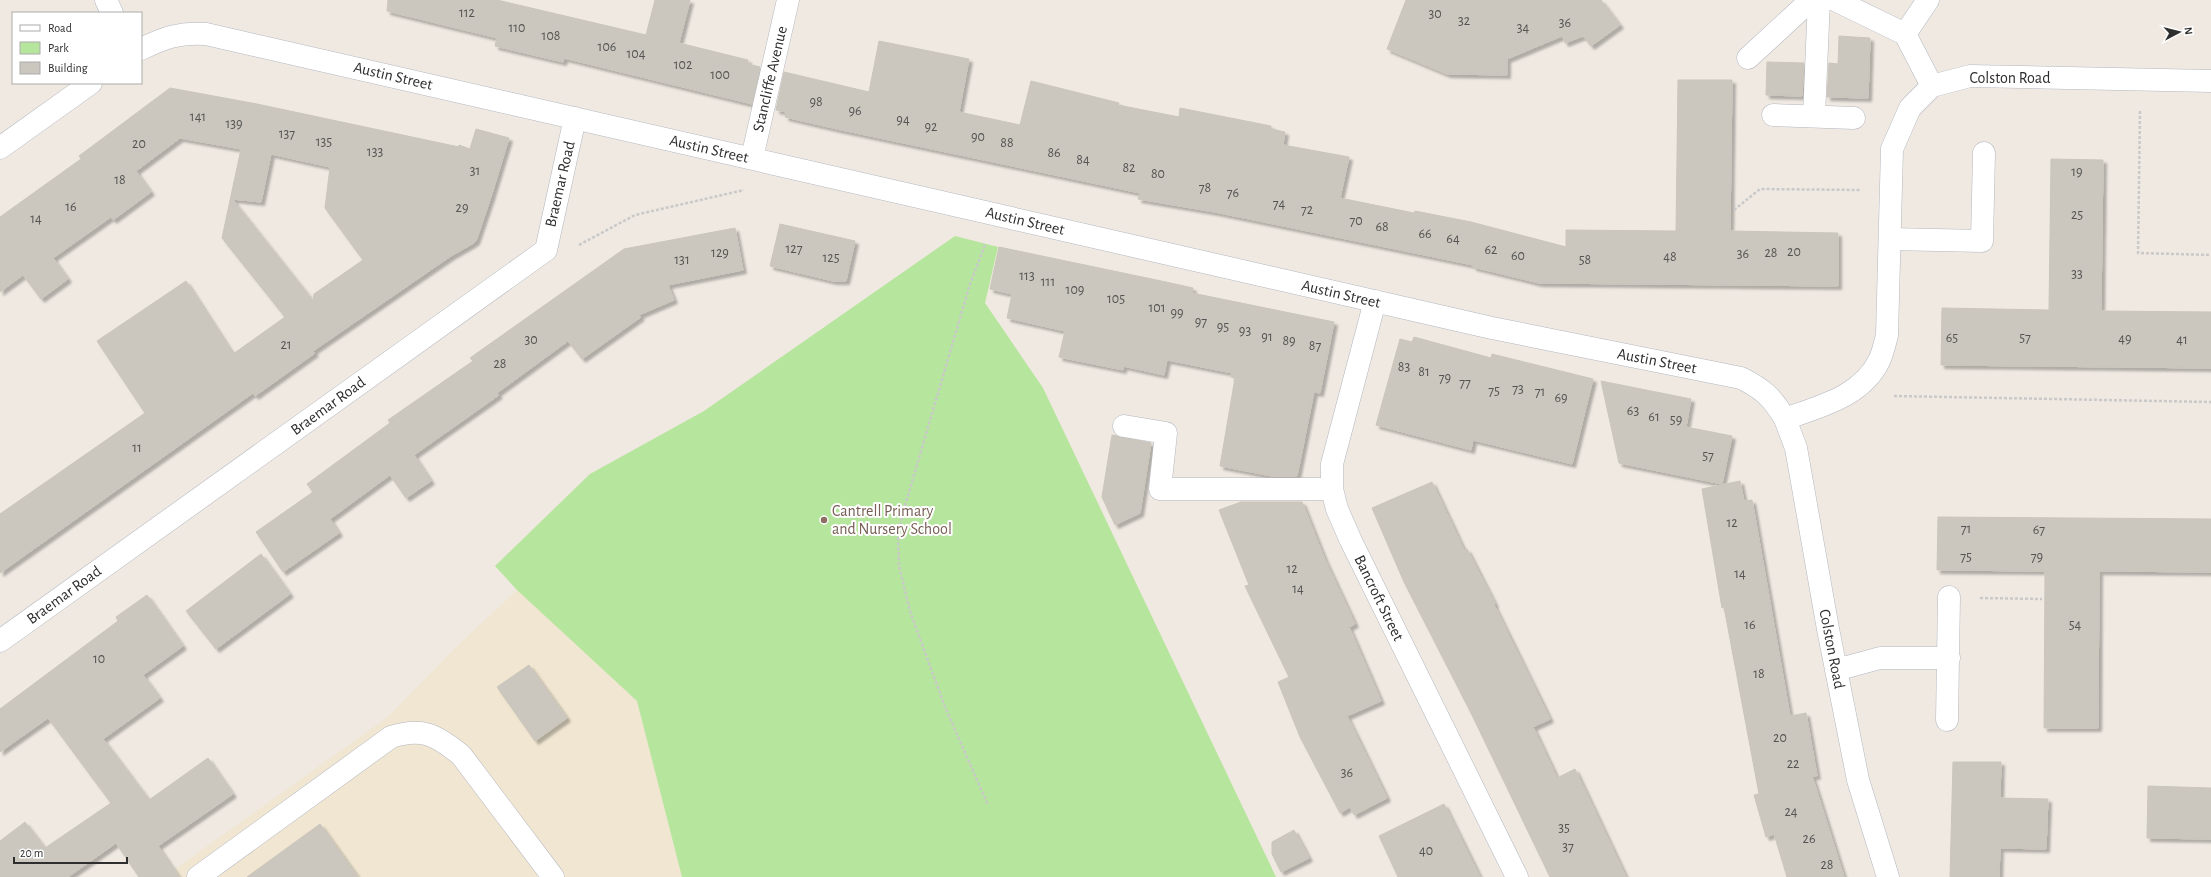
<svg xmlns="http://www.w3.org/2000/svg" width="2211" height="877" viewBox="0 0 2211 877" font-family="'Alegreya Sans',sans-serif">
  <defs>
    <filter id="shadow"><feDropShadow dx="3.5" dy="3.5" stdDeviation="1" flood-color="#0004"/></filter>
  </defs>
  <rect width="100%" height="100%" fill="#efe9e1"/>
  <path fill="#f0e6d1" d="M955,236L998,247L985,303L1043,388L1276,877H164L388,717L456,647L517,590L495,566L590,474L704,411Z"/>
  <path fill="#b6e59e" d="M955,236L998,247L985,303L1043,388L1276,877H682L637,701L517,590L495,566L590,474L704,411Z"/>
  <path fill="#cbc7bf" stroke="#cbc5ba" fill-rule="evenodd" filter="url(#shadow)" d="M388,0H497L646,35L655,0H690L679,43L748,60V64L760,67L752,104L564,58L563,62L495,46L497,38L387,11Z
    M1406,0H1601L1620,25L1591,46L1583,36L1565,43L1562,36L1507,59V75L1447,74L1387,49Z
    M1839,36L1870,38L1868,98L1827,97L1829,63L1838,64Z
    M879,41L969,59L959,112L1020,125L1031,81L1119,103L1118,105L1179,117L1180,108L1271,126V129L1285,132L1283,145L1349,157L1340,198L1414,213L1415,211L1471,222L1566,247V230L1676,231L1678,80H1732L1730,231L1838,233V286L1539,283L1473,267V265L1215,212L1138,199L1140,193L837,129L785,117L786,112L776,110L784,72L869,92Z
    M1767,62L1804,63L1802,96L1766,95Z
    M170,88L257,104L459,147V145L470,149L476,129L509,138L491,197L476,241L472,244L451,256L313,351L315,353L255,396L253,393L0,573V514L145,413L97,341L186,281L233,354L285,317L222,238L241,149L180,138L136,171L151,192L113,220L111,217L53,258L68,279L41,299L23,275L0,292V217L81,159L79,156ZM271,154L330,167L325,208L363,260L314,294L313,301L232,199L261,202Z
    M2051,159L2103,160L2101,311L2211,312V368L1941,365L1942,308L2049,310Z
    M780,224L855,241L846,281H833L770,266Z
    M735,228L743,270L668,285L674,300L639,315L641,317L582,359L568,341L497,393L499,395L414,455L431,481L406,498L390,475L330,519L339,533L283,572L256,532L313,492L307,484L390,423L388,420L473,361L470,358L624,249Z
    M999,247L1166,282L1193,288L1192,293L1334,322L1320,393L1314,392L1297,476H1272L1220,466L1235,378L1231,377L1232,373L1167,360L1164,375L1123,366V370L1059,357L1065,331L1007,318L1012,294L990,289Z
    M1414,337L1491,358L1492,354L1593,379L1572,464L1473,440L1471,450L1376,425L1400,339L1412,342Z
    M1601,381L1691,399L1686,427L1732,436L1722,484L1619,463Z
    M1112,435L1151,443L1140,513L1115,525L1102,497Z
    M1740,481L1744,501L1752,500L1790,716L1806,713L1817,776H1812L1844,877H1787L1774,834L1766,837L1754,795L1759,794L1724,607L1722,608L1702,489Z
    M1432,482L1464,550L1467,549L1495,604L1494,605L1550,719L1533,727L1557,778L1575,769L1626,877H1550L1472,715L1404,582L1372,508Z
    M1241,502H1302L1325,560L1355,624L1349,627L1381,701L1347,716L1387,798L1354,815L1350,807L1340,813L1300,737L1278,682L1289,677L1245,586L1249,585L1219,510Z
    M1938,517L2211,519V572L2099,571L2098,728H2044L2045,571L1937,570Z
    M261,554L290,594L216,649L186,611Z
    M147,595L183,646L143,675L160,698L103,739L149,800L208,758L233,794L158,846L179,877H139L116,843L68,877H0V841L25,822L45,848L111,803L48,718L0,752V709L118,621L116,617Z
    M529,665L567,718L535,741L497,687Z
    M1953,762H2001L2000,798L2048,799L2046,849L2000,848L1999,877H1950Z
    M2148,786L2211,788V839L2147,838Z
    M1444,804L1480,877H1398L1379,836Z
    M320,824L358,877H247Z
    M1294,830L1309,858L1281,872L1272,854V842Z"/>
  <g fill="none" stroke-linecap="round" stroke-linejoin="round">
    <defs>
      <path id="minor" d="M106,0L112,13
        M1835,0L1905,34
        M1928,0L1905,34L1932,86
        M141,49C164,38 179,32 206,34L1492,328L1741,378C1763,389 1772,397 1785,419C1820,406 1861,397 1879,361C1883,353 1885,343 1887,335L1892,149L1910,108L1932,86L1970,76L2211,81
        M1748,58L1811,0
        M1773,115L1854,118
        M1814,116L1819,0
        M0,148L91,83
        M752,158L788,0
        M1890,239L1982,241L1984,153
        M1375,301L1332,464V489L1337,509L1351,541L1517,877
        M1785,419L1796,448L1828,629L1858,780L1888,877
        M1124,426L1166,433L1160,489H1332
        M0,641L546,250L575,118
        M1836,670L1880,658H1949
        M1947,720L1949,597
        M198,877L391,737C423,727 436,735 461,755L553,877"/>
    </defs>
    <use href="#minor" stroke="#b4b7c1" stroke-width="23"/>
    <path stroke="#c9c9c9" stroke-width="2.5" stroke-dasharray="3 2" stroke-linecap="butt" d="M2140,111L2138,253L2211,255
      M1734,210L1760,189L1861,190
      M579,245L635,215L744,190
      M985,245L970,284L902,516L898,538L899,566L910,611L945,707L988,805
      M1894,396L2211,402
      M1980,598L2042,599"/>
    <use href="#minor" stroke="#fff" stroke-width="22"/>
  </g>
  <circle fill="#8d6e63" stroke="#fff" stroke-width="1.5" cx="824" cy="520" r="4"/>
  <g text-anchor="middle" dominant-baseline="central" stroke-width="4" stroke-linejoin="round" paint-order="stroke">
    <g font-size="14" fill="#555452">
      <text x="467" y="13">112</text>
      <text x="1435" y="14">30</text>
      <text x="1464" y="21">32</text>
      <text x="1565" y="23">36</text>
      <text x="517" y="28">110</text>
      <text x="1523" y="28">34</text>
      <text x="551" y="36">108</text>
      <text x="607" y="47">106</text>
      <text x="636" y="54">104</text>
      <text x="683" y="65">102</text>
      <text x="720" y="75">100</text>
      <text x="816" y="102">98</text>
      <text x="855" y="111">96</text>
      <text x="198" y="117">141</text>
      <text x="903" y="120">94</text>
      <text x="234" y="124">139</text>
      <text x="931" y="127">92</text>
      <text x="287" y="134">137</text>
      <text x="978" y="137">90</text>
      <text x="324" y="142">135</text>
      <text x="1007" y="143">88</text>
      <text x="139" y="144">20</text>
      <text x="375" y="152">133</text>
      <text x="1054" y="153">86</text>
      <text x="1083" y="160">84</text>
      <text x="1129" y="168">82</text>
      <text x="475" y="171">31</text>
      <text x="2077" y="172">19</text>
      <text x="1158" y="174">80</text>
      <text x="120" y="180">18</text>
      <text x="1205" y="188">78</text>
      <text x="1233" y="193">76</text>
      <text x="1279" y="204">74</text>
      <text x="71" y="207">16</text>
      <text x="462" y="208">29</text>
      <text x="1307" y="210">72</text>
      <text x="2077" y="215">25</text>
      <text x="36" y="219">14</text>
      <text x="1356" y="221">70</text>
      <text x="1382" y="227">68</text>
      <text x="1425" y="234">66</text>
      <text x="1453" y="239">64</text>
      <text x="794" y="249">127</text>
      <text x="1491" y="250">62</text>
      <text x="1794" y="252">20</text>
      <text x="720" y="253">129</text>
      <text x="1771" y="253">28</text>
      <text x="1743" y="254">36</text>
      <text x="1518" y="256">60</text>
      <text x="1670" y="257">48</text>
      <text x="831" y="258">125</text>
      <text x="682" y="260">131</text>
      <text x="1585" y="260">58</text>
      <text x="2077" y="274">33</text>
      <text x="1027" y="276">113</text>
      <text x="1048" y="282">111</text>
      <text x="1075" y="290">109</text>
      <text x="1116" y="299">105</text>
      <text x="1157" y="308">101</text>
      <text x="1177" y="313">99</text>
      <text x="1201" y="322">97</text>
      <text x="1223" y="327">95</text>
      <text x="1245" y="331">93</text>
      <text x="1267" y="337">91</text>
      <text x="1952" y="338">65</text>
      <text x="2025" y="338">57</text>
      <text x="2125" y="339">49</text>
      <text x="531" y="340">30</text>
      <text x="2182" y="340">41</text>
      <text x="1289" y="341">89</text>
      <text x="286" y="345">21</text>
      <text x="1315" y="346">87</text>
      <text x="500" y="364">28</text>
      <text x="1404" y="367">83</text>
      <text x="1424" y="372">81</text>
      <text x="1445" y="378">79</text>
      <text x="1465" y="383">77</text>
      <text x="1518" y="389">73</text>
      <text x="1494" y="391">75</text>
      <text x="1540" y="392">71</text>
      <text x="1561" y="398">69</text>
      <text x="1633" y="411">63</text>
      <text x="1654" y="417">61</text>
      <text x="1676" y="420">59</text>
      <text x="137" y="448">11</text>
      <text x="1708" y="456">57</text>
      <text x="1732" y="523">12</text>
      <text x="1966" y="529">71</text>
      <text x="2039" y="530">67</text>
      <text x="1966" y="557">75</text>
      <text x="2037" y="557">79</text>
      <text x="1292" y="569">12</text>
      <text x="1740" y="574">14</text>
      <text x="1298" y="589">14</text>
      <text x="1750" y="625">16</text>
      <text x="2075" y="625">54</text>
      <text x="99" y="659">10</text>
      <text x="1759" y="674">18</text>
      <text x="1780" y="738">20</text>
      <text x="1793" y="764">22</text>
      <text x="1347" y="773">36</text>
      <text x="1791" y="812">24</text>
      <text x="1564" y="828">35</text>
      <text x="1809" y="839">26</text>
      <text x="1568" y="847">37</text>
      <text x="1426" y="851">40</text>
      <text x="1827" y="865">28</text>
    </g>
    <g font-size="16" fill="#2e2e2e" stroke="#fff">
      <text transform="translate(393 76) rotate(13)">Austin Street</text>
      <text x="2010" y="78">Colston Road</text>
      <text transform="translate(770 79) rotate(-77)">Stancliffe Avenue</text>
      <text transform="translate(709 149) rotate(13)">Austin Street</text>
      <text transform="translate(560 184) rotate(-77)">Braemar Road</text>
      <text transform="translate(1025 221) rotate(13)">Austin Street</text>
      <text transform="translate(1341 294) rotate(13)">Austin Street</text>
      <text transform="translate(1657 361) rotate(11)">Austin Street</text>
      <text transform="translate(328 406) rotate(-36)">Braemar Road</text>
      <text transform="translate(64 595) rotate(-36)">Braemar Road</text>
      <text transform="translate(1379 598) rotate(64)">Bancroft Street</text>
      <text transform="translate(1832 649) rotate(79)">Colston Road</text>
    </g>
    <g font-size="16" fill="#785e54" stroke="#fff" text-anchor="start">
      <text x="832" y="511">Cantrell Primary<tspan x="832" dy="18">and Nursery School</tspan></text>
    </g>
  </g>
  <rect x="12" y="12" width="130" height="72" fill="#ffffff" stroke="#ababab"/>
  <rect x="20" y="25" width="20" height="6" fill="#ffffff" stroke="#ababab"/>
  <text x="48" y="32" font-size="12" fill="#2e2e2e">Road</text>
  <rect x="20" y="42" width="20" height="12" fill="#b6e59e" stroke="#ababab"/>
  <text x="48" y="52" font-size="12" fill="#2e2e2e">Park</text>
  <rect x="20" y="62" width="20" height="12" fill="#cbc7bf" stroke="#ababab"/>
  <text x="48" y="72" font-size="12" fill="#2e2e2e">Building</text>
  <g transform="translate(2179 32) rotate(83)" stroke="#ffffff" stroke-width="3" paint-order="stroke">
  <path d="M0-3L7 15L0 10L-7 15Z" fill="#2e2e2e"/>
  <text y="-6" font-size="11" font-weight="bold" text-anchor="middle" fill="#2e2e2e">N</text>
  </g>
  <path d="M14 857v6h113v-6" fill="none" stroke="#2e2e2e" stroke-width="2"/>
  <text x="20" y="857" font-size="12" fill="#2e2e2e" stroke="#ffffff" stroke-width="3" paint-order="stroke">20 m</text>
</svg>
